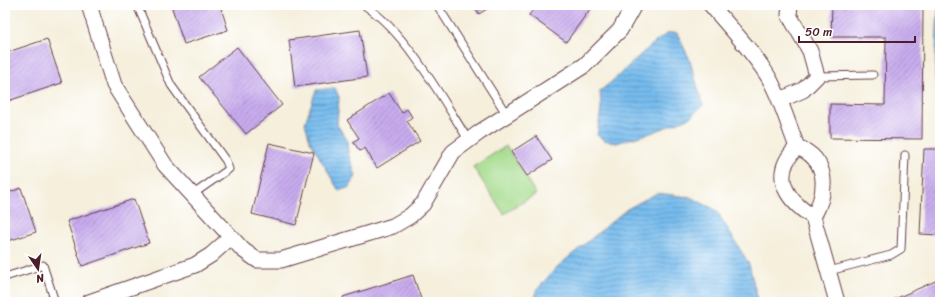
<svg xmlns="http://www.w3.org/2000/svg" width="945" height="307" viewBox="0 0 945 307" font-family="Sriracha,sans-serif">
  <defs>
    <pattern id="water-rules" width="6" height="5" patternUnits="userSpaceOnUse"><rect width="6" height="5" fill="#76bcee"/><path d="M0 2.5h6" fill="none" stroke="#6398c1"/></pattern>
    <pattern id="building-hatch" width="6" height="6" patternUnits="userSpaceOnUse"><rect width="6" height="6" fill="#c8acee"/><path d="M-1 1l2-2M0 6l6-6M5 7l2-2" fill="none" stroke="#a48bc1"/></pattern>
  </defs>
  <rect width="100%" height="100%" fill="#fff"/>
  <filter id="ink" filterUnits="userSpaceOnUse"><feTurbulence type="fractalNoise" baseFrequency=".025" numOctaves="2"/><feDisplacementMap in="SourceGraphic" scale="8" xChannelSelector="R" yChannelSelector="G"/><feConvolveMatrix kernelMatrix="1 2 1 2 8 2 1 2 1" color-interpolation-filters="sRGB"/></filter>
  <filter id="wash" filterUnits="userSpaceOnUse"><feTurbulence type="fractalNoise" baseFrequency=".012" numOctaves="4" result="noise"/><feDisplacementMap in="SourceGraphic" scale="16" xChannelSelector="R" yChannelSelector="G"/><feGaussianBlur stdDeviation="0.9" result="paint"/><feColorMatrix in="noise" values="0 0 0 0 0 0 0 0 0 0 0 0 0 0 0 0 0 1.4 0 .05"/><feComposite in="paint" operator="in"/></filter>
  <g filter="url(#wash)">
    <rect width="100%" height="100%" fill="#f5efdc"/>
    <path fill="#a4db8c" stroke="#777d5c" d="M506,146L536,194L504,214L473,167Z"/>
    <path fill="url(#water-rules)" stroke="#606e8c" d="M940,7V115L935,76L938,8Z
      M668,33H677L689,58L703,105L689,118L651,133L616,143L604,140L597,135L601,109L600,91C624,73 643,49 668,33Z
      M335,88L339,97L337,125L347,139L348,153L356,176L350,187L339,191L310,141L305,123L316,90Z
      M657,193L690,197L716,210L749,264L758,302H536V291L557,267L627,209Z"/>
    <g id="blocks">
      <path fill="url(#building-hatch)" d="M171,5H220L228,30L184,44Z
        M474,5H493L479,14Z
        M537,5H593L566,42L529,15Z
        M832,5L923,6L922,139L830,138V104L885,105L886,37H831Z
        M360,30L367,77L295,87L289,40Z
        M47,39L62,83L5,102V53Z
        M237,47L282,105L246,134L199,77Z
        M389,93L402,113L407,109L412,117L407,121L420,141L377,168L365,148L360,151L353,142L359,138L347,120Z
        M536,136L552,160L527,176L511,152Z
        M269,143L314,153L296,225L252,214Z
        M924,149H940L939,235L920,234Z
        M21,188L36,232L5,242V194Z
        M134,199L149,243L82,266L67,221Z
        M413,275L422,302H344L343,297Z
        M940,279V302H888Z"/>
    </g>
  </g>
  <g filter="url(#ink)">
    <use href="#blocks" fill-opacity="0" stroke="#643e46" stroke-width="1"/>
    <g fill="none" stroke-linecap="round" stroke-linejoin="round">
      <defs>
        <path id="lane" d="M137,5L171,85L226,161L229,169L192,195
          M364,5C407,33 441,97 469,141
          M437,5L507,115
          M817,76L873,75
          M829,271L891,255L901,249L905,155
          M5,277L43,265L55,302"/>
        <path id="street" d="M89,5L114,85L165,165L243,250L257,260H281L393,226L410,216L423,204L453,152L480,132L585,65L620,30L634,5
          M711,5C731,29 753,51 769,78C781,99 788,124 797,147C829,159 828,191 813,217
          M780,100L803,90L817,76L810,51L789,15L790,5
          M797,147C770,175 785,199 813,217L837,302
          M89,302L195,265L211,255L231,237"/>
      </defs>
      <use href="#lane" stroke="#643e46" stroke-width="9"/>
      <use href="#street" stroke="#643e46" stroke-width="17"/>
      <use href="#lane" stroke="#fff" stroke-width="7"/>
      <use href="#street" stroke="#fff" stroke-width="15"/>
    </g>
  </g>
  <rect width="945" height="307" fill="none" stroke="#fff" stroke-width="20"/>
  <g transform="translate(38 269) rotate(167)" stroke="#ffffff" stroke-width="3" paint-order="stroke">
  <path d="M0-3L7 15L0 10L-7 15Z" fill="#4a1f2b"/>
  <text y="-6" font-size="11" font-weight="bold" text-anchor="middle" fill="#4a1f2b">N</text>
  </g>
  <path d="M799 36v6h116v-6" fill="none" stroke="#4a1f2b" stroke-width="2"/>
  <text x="805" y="36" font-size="12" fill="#4a1f2b" stroke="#ffffff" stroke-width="3" paint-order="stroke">50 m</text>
</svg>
